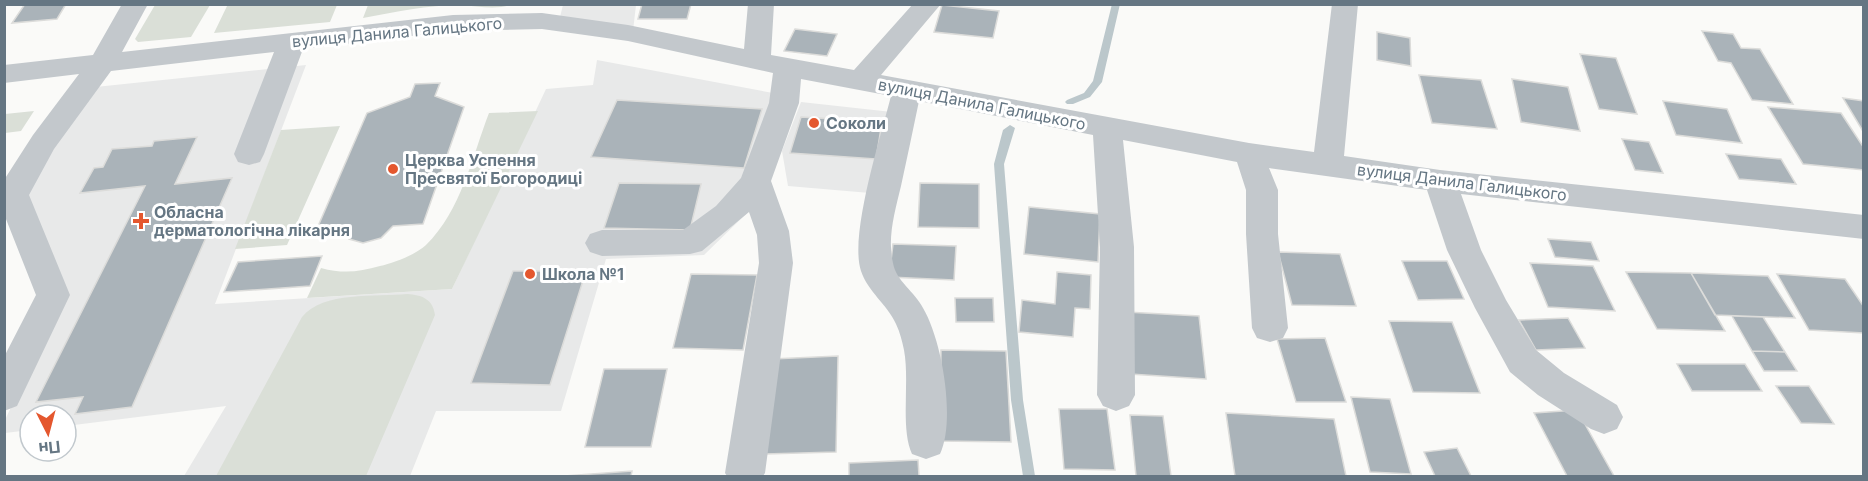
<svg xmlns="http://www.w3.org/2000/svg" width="1868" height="481" viewBox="0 0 1868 481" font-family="Inter,sans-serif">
  <rect width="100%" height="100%" fill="#fafaf8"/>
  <path fill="#e8e9e9" d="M563,5H636L633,31L559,21Z
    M597,60L773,93L747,213L704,255L606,259L561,411H436L410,476H184L226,406L66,426V415H30V430L5,433L4,422L67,290L22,193L86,88L306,65L215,304L452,289L546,89L593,85Z
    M801,102L892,112L870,193L788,186L782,151Z"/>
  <path fill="#dadfd7" d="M228,4H337V5L330,22L214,33Z
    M155,5V4L210,5L191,37L138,42L135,39Z
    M368,5V4L511,5C494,10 478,6 460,5C428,5 395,12 363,18Z
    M34,111L21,131L5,133V114Z
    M538,111L452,289L307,298L321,268C343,274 359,272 380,266C394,263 415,255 426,245C461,211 472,157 489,113Z
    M340,126L287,245L235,249L281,130Z
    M407,294C422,295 433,299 435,315L366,476H216L302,317C323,291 376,297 407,294Z"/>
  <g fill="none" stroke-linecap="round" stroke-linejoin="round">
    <path fill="#bbc7cb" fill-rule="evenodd" d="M1112,4H1120L1102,82L1090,97L1073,104H1067L1065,102L1067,100L1084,93L1093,81Z
      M1010,125L1015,128L1004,164L1023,400L1035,476H1023L1011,400L994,164L1003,130Z"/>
  </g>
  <path fill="#aab3b9" stroke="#dcdcda" stroke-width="1.5" d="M25,4H66L57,19L12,23Z
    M642,4H691L687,19H638Z
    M942,5L999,11L993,38L934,32Z
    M795,29L837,34L827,56L784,51Z
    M1702,31L1733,34L1741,48L1760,49L1793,104L1752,100L1731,63L1718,61Z
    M1377,32L1410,38L1411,66L1377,60Z
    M1580,54L1616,58L1637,114L1599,109Z
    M1419,75L1481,80L1497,129L1432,123Z
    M1512,79L1568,87L1580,131L1521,122Z
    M440,83L435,96L464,107L423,224L393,226L381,238L363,243L349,239L346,235L347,229L316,231L367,113L410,97L415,84Z
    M1843,98L1864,101V133Z
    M617,100L762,109L744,168L591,157Z
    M1663,101L1727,109L1742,143L1676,135Z
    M1768,107L1841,113L1864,148V170L1803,164Z
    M801,117L882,122L876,159L790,153Z
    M197,137L175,184L232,178L132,407L75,414L83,397L36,402L145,186L80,193L94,168L103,167L112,149L152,146L154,141Z
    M1622,139L1649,142L1663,173L1635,170Z
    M1726,154L1781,159L1796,184L1739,179Z
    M619,183L701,184L690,230L604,228Z
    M920,183L979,184V228L918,227Z
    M1029,207L1100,214L1098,262L1024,254Z
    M1548,239L1591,242L1599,261L1555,257Z
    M893,244L956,246L954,280L889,277Z
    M1278,252L1340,254L1356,306L1292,305Z
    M322,256L310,286L224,292L238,262Z
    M1402,261H1447L1464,299L1418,300Z
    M1530,263L1593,266L1615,311L1548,307Z
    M513,271H586L550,385L471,383Z
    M1057,272L1091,275L1090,309L1075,308L1073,337L1019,332L1022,300L1055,304Z
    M1626,272L1691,273L1725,331L1657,329Z
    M1691,273L1768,276L1795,318L1715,315Z
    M691,274L757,275L743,350L673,348Z
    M1777,274L1845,279L1864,307V333L1809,330Z
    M955,298H993L994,322H956Z
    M1126,312L1199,316L1206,379L1130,374Z
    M1732,316L1763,317L1785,352L1752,351Z
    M1568,318L1585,348L1536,350L1519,320Z
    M1389,321L1452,322L1480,393L1413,392Z
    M1325,338L1346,402H1296L1277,339Z
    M941,350L1006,351L1011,442L940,441Z
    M1752,351L1785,352L1797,371H1764Z
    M838,356L836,452L765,454L772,359Z
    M1677,364H1745L1762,391H1692Z
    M604,369H667L651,447H585Z
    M1776,386H1809L1834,424L1801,423Z
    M1351,397L1390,399L1411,474L1370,472Z
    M1059,409H1107L1115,470L1064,469Z
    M1577,410L1614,476H1567L1534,413Z
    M1226,413L1334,419L1346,476H1235Z
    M1130,415L1163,416L1171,476H1136Z
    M1457,448L1471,476H1435L1424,452Z
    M918,460L919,476H849V463Z
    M632,471L631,476H564Z"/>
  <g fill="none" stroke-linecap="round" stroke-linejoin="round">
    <path fill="#c3c8cc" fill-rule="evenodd" d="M122,4H148L122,52L453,15L542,13L628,25L744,49L748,4H774L771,55L854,70L913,4H941L881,75L1249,143L1314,152L1332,4H1358L1344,156L1440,170L1864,215V239L1461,194L1481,250L1506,300L1536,350L1564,373L1617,405L1623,417L1617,429L1604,434L1591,429L1538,395L1510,372L1475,308L1447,250L1427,190L1269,168L1278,190V234L1288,328L1283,338L1270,342L1257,338L1252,328L1246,234V190L1237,162L1123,140L1134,247L1135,395L1129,406L1116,411L1103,406L1097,395L1100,247L1093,135L919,101C913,130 907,158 901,186C895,211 887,238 893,263C896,281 915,292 923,308C942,340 956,420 940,454L926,459L912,454C900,428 910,382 904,350C902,341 900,332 896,324C887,304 868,292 861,271C849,235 881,136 891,96L801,79L799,103L771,181L789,231L793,263L765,473L763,476H727L725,473L759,263L757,235L749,212L702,251L690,254L602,256L590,252L585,243L590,234L602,230H683L716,206L741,178L769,103L773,73L628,41L542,29L453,31L303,49L264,154L260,162L249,165L238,162L234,154L274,52L111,71L54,149L29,195L70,295L17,406L4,411V357L36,295L4,214V180L33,135L79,74L4,83V65L93,55Z"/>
  </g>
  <g fill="#e4572e" stroke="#fff" stroke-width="2">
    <circle cx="814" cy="123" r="6"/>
    <circle cx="393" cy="169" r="6"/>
    <path d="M138 212h6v6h6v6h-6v6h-6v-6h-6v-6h6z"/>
    <circle cx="530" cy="274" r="6"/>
  </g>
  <g text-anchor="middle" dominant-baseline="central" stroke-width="6" stroke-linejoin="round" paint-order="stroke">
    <g font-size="16" fill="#657683" stroke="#fff">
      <text transform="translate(397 32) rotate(-5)">вулиця Данила Галицького</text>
      <text transform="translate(982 104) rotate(11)">вулиця Данила Галицького</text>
      <text transform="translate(1462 182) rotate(7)">вулиця Данила Галицького</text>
    </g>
    <g font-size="16" font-weight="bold" fill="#657683" stroke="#fff" text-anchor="start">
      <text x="826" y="123">Соколи</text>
      <text x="405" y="160">Церква Успення<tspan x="405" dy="18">Пресвятої Богородиці</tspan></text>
      <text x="154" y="212">Обласна<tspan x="154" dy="18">дерматологічна лікарня</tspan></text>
      <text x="542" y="274">Школа №1</text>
    </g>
  </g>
  <rect width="1868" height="481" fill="none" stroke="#657683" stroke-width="12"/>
  <g transform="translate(48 433) rotate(174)"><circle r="28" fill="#ffffff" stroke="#c1c8cd" stroke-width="1.5"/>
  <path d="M0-4.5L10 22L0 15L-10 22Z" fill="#e4572e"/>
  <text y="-9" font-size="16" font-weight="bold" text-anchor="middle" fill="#657683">Пн</text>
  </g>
</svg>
